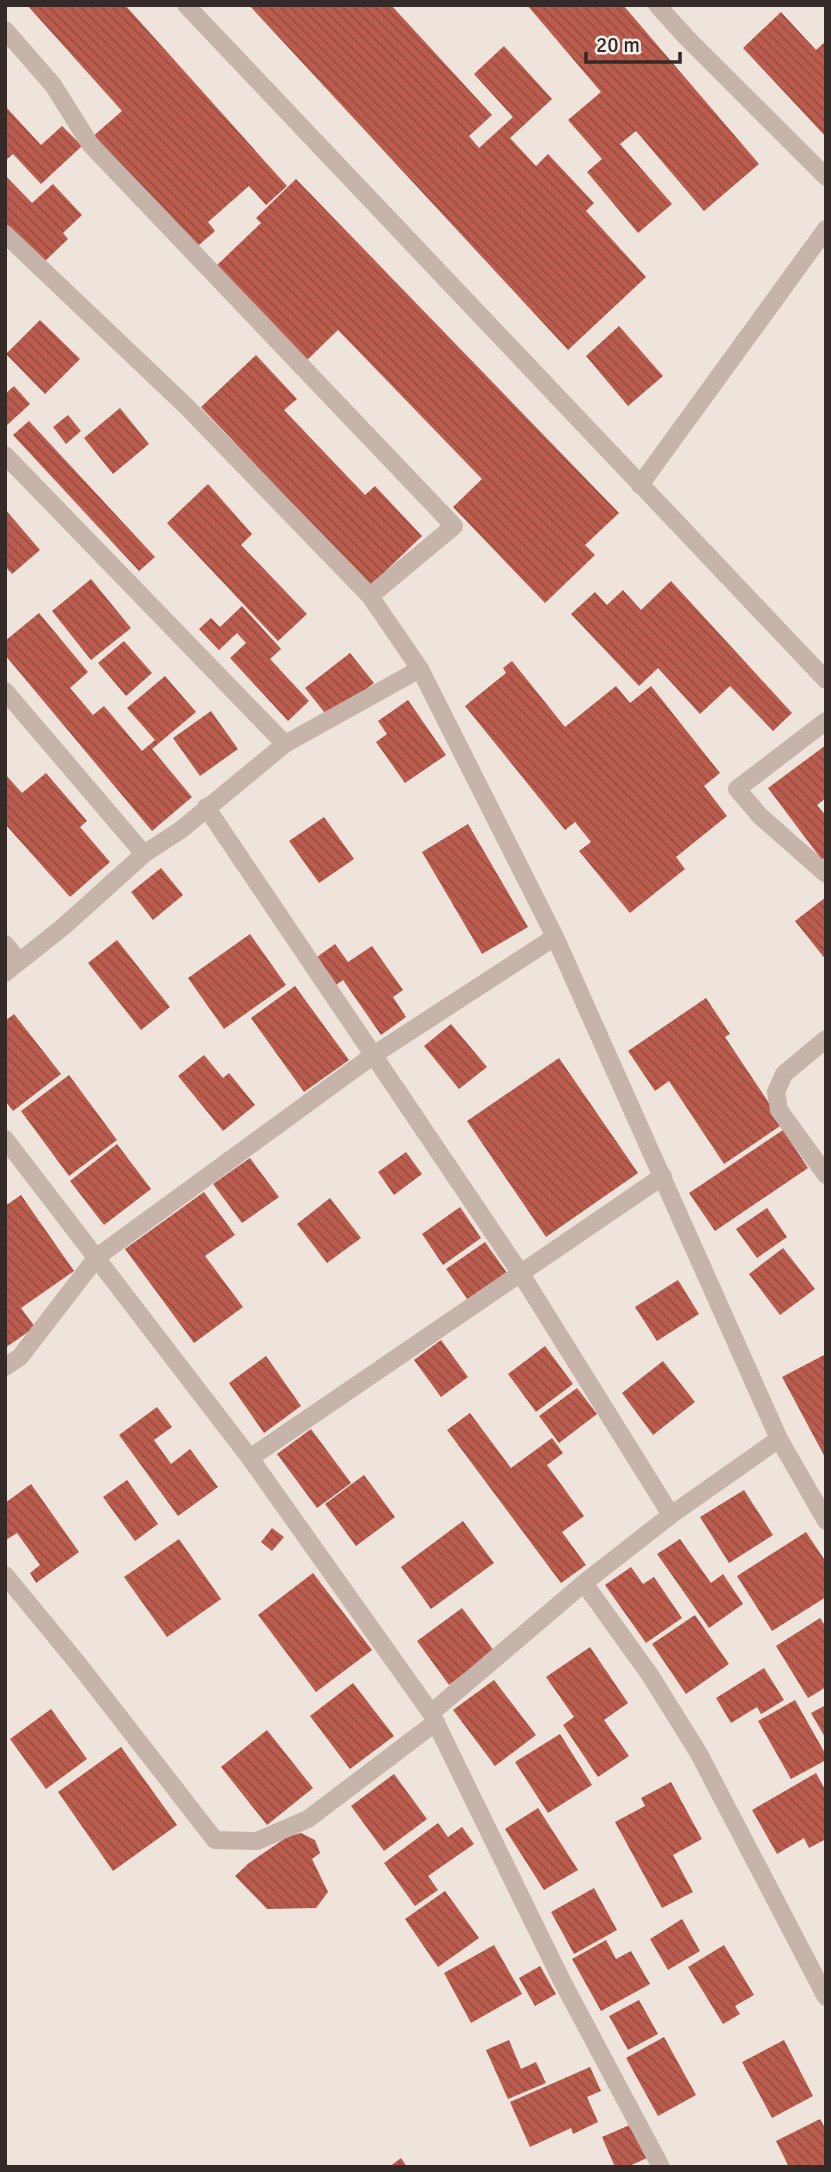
<svg xmlns="http://www.w3.org/2000/svg" width="831" height="2172" viewBox="0 0 831 2172" font-family="Signika,sans-serif">
  <defs>
    <pattern id="building-back-hatch" width="6" height="6" patternUnits="userSpaceOnUse" patternTransform="scale(1.75)"><rect width="6" height="6" fill="#bb5d4e"/><path d="M-1 5l2 2M0 0l6 6M5-1l2 2" fill="none" stroke="#994d41"/></pattern>
  </defs>
  <rect width="100%" height="100%" fill="#efe4dc"/>
  <path fill="url(#building-back-hatch)" d="M27,5H125L287,186L266,205L249,186L208,222L215,231L192,251L91,138L122,111Z
    M249,5H391L492,115L469,136L479,148L513,117L474,74L504,46L552,99L510,138L536,166L548,154L594,203L586,211L646,277L568,350Z
    M527,5H623L759,164L704,211L636,131L620,144L672,204L638,233L587,172L602,159L568,120L601,92Z
    M781,12L816,50L826,41V137L743,48Z
    M5,106L41,145L62,126L82,146L41,184L13,154L5,161Z
    M5,175L32,203L53,184L82,215L63,233L68,239L43,263L5,223Z
    M296,179L619,513L585,545L595,555L545,603L453,507L482,479L338,330L306,361L215,267L261,223L256,218Z
    M40,320L80,359L45,394L6,354Z
    M619,326L663,376L628,406L586,356Z
    M256,355L297,399L284,410L365,495L375,486L422,536L370,586L201,407Z
    M14,386L30,404L5,427V394Z
    M120,408L149,444L113,474L84,438Z
    M68,415L81,431L66,444L53,427Z
    M29,421L155,557L139,571L13,435Z
    M208,484L252,534L241,545L307,614L278,641L167,523Z
    M5,509L40,550L12,574L5,566Z
    M91,579L131,628L91,660L52,611Z
    M671,581L792,713L773,731L730,686L700,714L658,668L639,686L571,614L595,592L607,605L623,590L641,610Z
    M242,606L281,649L270,659L309,701L288,721L230,658L246,643L237,633L219,650L199,629L211,618L220,627Z
    M39,613L88,672L70,688L93,715L104,706L142,751L155,740L127,708L165,676L196,712L152,749L192,797L152,831L5,655V641Z
    M124,641L152,673L126,696L98,663Z
    M350,653L374,683L329,718L305,688Z
    M512,661L565,727L616,686L630,703L651,686L720,773L704,786L727,816L676,857L685,869L630,913L579,851L591,842L575,822L565,830L465,706L506,673L503,668Z
    M408,700L446,755L405,783L376,742L387,734L378,721Z
    M211,711L238,749L200,776L173,738Z
    M826,745V798L817,805L826,816V857L822,860L768,788Z
    M46,773L87,821L80,827L110,862L70,897L5,824V774L22,793Z
    M324,817L354,859L319,883L289,841Z
    M468,824L528,927L482,954L422,852Z
    M161,868L183,895L153,920L131,892Z
    M826,897V960L795,921Z
    M250,934L286,985L224,1029L188,978Z
    M117,940L170,1007L141,1030L88,963Z
    M335,944L348,962L372,946L403,990L393,997L406,1017L381,1035L343,980L336,985L317,957Z
    M295,986L349,1060L304,1092L251,1018Z
    M706,998L730,1034L725,1037L783,1124L724,1164L669,1081L655,1091L628,1051Z
    M14,1014L61,1074L13,1111L5,1101V1021Z
    M451,1024L487,1067L459,1089L424,1046Z
    M204,1055L223,1078L229,1073L255,1105L223,1131L178,1076Z
    M559,1058L638,1173L546,1237L467,1121Z
    M69,1075L117,1140L69,1176L21,1111Z
    M783,1130L808,1168L715,1231L689,1193Z
    M117,1144L151,1189L104,1225L70,1181Z
    M406,1152L422,1174L394,1195L378,1172Z
    M250,1158L279,1197L242,1223L213,1184Z
    M204,1192L235,1235L205,1256L243,1307L194,1343L125,1249Z
    M21,1195L74,1271L21,1308L35,1327L5,1348V1206Z
    M330,1198L361,1238L327,1263L297,1224Z
    M460,1207L481,1238L443,1265L422,1234Z
    M767,1208L787,1237L757,1258L736,1229Z
    M485,1242L507,1273L468,1300L446,1269Z
    M783,1248L815,1289L780,1315L749,1274Z
    M678,1280L699,1314L657,1341L635,1307Z
    M441,1340L468,1377L441,1397L414,1360Z
    M545,1346L573,1384L536,1412L508,1374Z
    M824,1355L826,1358V1459L782,1377Z
    M266,1356L301,1406L264,1433L229,1383Z
    M663,1361L695,1402L653,1435L622,1393Z
    M577,1388L597,1414L559,1443L539,1416Z
    M157,1407L172,1427L154,1440L171,1464L190,1449L218,1487L178,1516L119,1435Z
    M470,1413L511,1468L552,1438L563,1453L547,1465L584,1516L562,1532L586,1565L561,1583L447,1430Z
    M311,1429L351,1483L317,1508L277,1454Z
    M364,1475L395,1517L356,1546L325,1504Z
    M127,1480L158,1524L135,1541L103,1497Z
    M31,1484L79,1552L36,1583L30,1573L40,1565L17,1533L6,1540L5,1538V1503Z
    M744,1490L773,1535L729,1563L700,1517Z
    M463,1521L494,1563L431,1609L401,1567Z
    M272,1528L284,1537L272,1551L261,1542Z
    M806,1532L826,1562V1597L772,1631L737,1576Z
    M179,1539L221,1599L167,1637L124,1577Z
    M680,1539L711,1583L723,1574L743,1604L709,1628L657,1554Z
    M631,1567L643,1584L654,1577L682,1618L646,1643L605,1585Z
    M313,1573L372,1650L316,1692L258,1615Z
    M462,1608L494,1651L449,1685L417,1641Z
    M695,1615L729,1664L686,1694L652,1644Z
    M820,1618L826,1627V1687L808,1698L776,1646Z
    M590,1647L628,1703L604,1720L629,1756L598,1777L563,1725L574,1717L546,1677Z
    M764,1668L784,1700L761,1714L757,1707L731,1723L716,1698Z
    M494,1680L536,1735L495,1766L453,1710Z
    M353,1683L394,1736L350,1769L310,1716Z
    M795,1700L826,1755V1760L791,1779L758,1721Z
    M826,1705V1739L811,1713Z
    M51,1709L87,1759L46,1789L10,1739Z
    M267,1730L313,1788L267,1825L221,1767Z
    M560,1734L592,1785L548,1813L515,1762Z
    M121,1747L177,1825L113,1871L58,1792Z
    M816,1773L826,1791V1839L809,1848L804,1838L777,1854L752,1810Z
    M394,1774L427,1819L384,1851L351,1806Z
    M671,1782L702,1839L673,1855L693,1892L662,1908L615,1822L645,1806L641,1798Z
    M538,1808L578,1870L544,1890L505,1829Z
    M438,1823L448,1837L462,1827L474,1844L428,1876L438,1890L415,1906L384,1863Z
    M301,1833L315,1840L320,1853L312,1859L328,1892L316,1908L267,1909L235,1876L249,1863L287,1837Z
    M594,1888L617,1930L574,1954L551,1912Z
    M445,1891L479,1938L438,1967L405,1919Z
    M682,1919L700,1951L668,1970L650,1939Z
    M606,1940L616,1959L631,1951L650,1984L601,2011L572,1959Z
    M494,1945L522,1994L471,2023L444,1973Z
    M724,1945L754,1995L735,2006L740,2014L723,2024L688,1967Z
    M540,1966L556,1994L535,2006L519,1978Z
    M639,2000L658,2034L628,2050L609,2016Z
    M664,2037L696,2095L658,2116L626,2058Z
    M509,2040L521,2069L536,2062L546,2083L508,2099L486,2050Z
    M784,2040L813,2096L772,2118L742,2062Z
    M590,2067L601,2091L587,2097L598,2122L573,2134L571,2128L530,2147L510,2102Z
    M820,2119L826,2130V2164L820,2167H789L776,2141Z
    M632,2124L647,2158L627,2167H615L602,2137Z
    M401,2158L407,2167H389Z"/>
  <g fill="none" stroke-linecap="round" stroke-linejoin="round">
    <path stroke="#c6b3a9" stroke-width="18" d="M657,5L686,37L826,177
      M5,30L53,85L90,144L454,526L370,596
      M5,234L187,407L370,596L420,669L555,937L779,1439L826,1521
      M5,455L285,744
      M640,485L826,229
      M5,691L144,854
      M826,721L737,789L760,816L826,874
      M206,807L521,1274L671,1515
      M5,944L19,961
      M5,973L63,927L144,854L182,829L285,744L420,669
      M826,1039L784,1074L776,1092L779,1110L826,1175
      M5,1139L250,1458L431,1713L561,1979L661,2167
      M5,1367L20,1357L97,1257L375,1054L555,937
      M250,1458L663,1176
      M5,1575L79,1665L215,1840L257,1841L308,1819L436,1722
      M584,1583L650,1675L698,1752L826,1997
      M431,1713L584,1583L671,1515L779,1439"/>
    <path stroke="#c6b3a9" stroke-width="18" d="M186,5L826,680"/>
  </g>
  <rect width="831" height="2172" fill="none" stroke="#342a28" stroke-width="14"/>
  <path d="M586 52v10h94v-10" fill="none" stroke="#342a28" stroke-width="3.5"/>
  <text x="596" y="52" font-size="21" fill="#342a28" stroke="#f7eee8" stroke-width="5" paint-order="stroke">20 m</text>
</svg>
